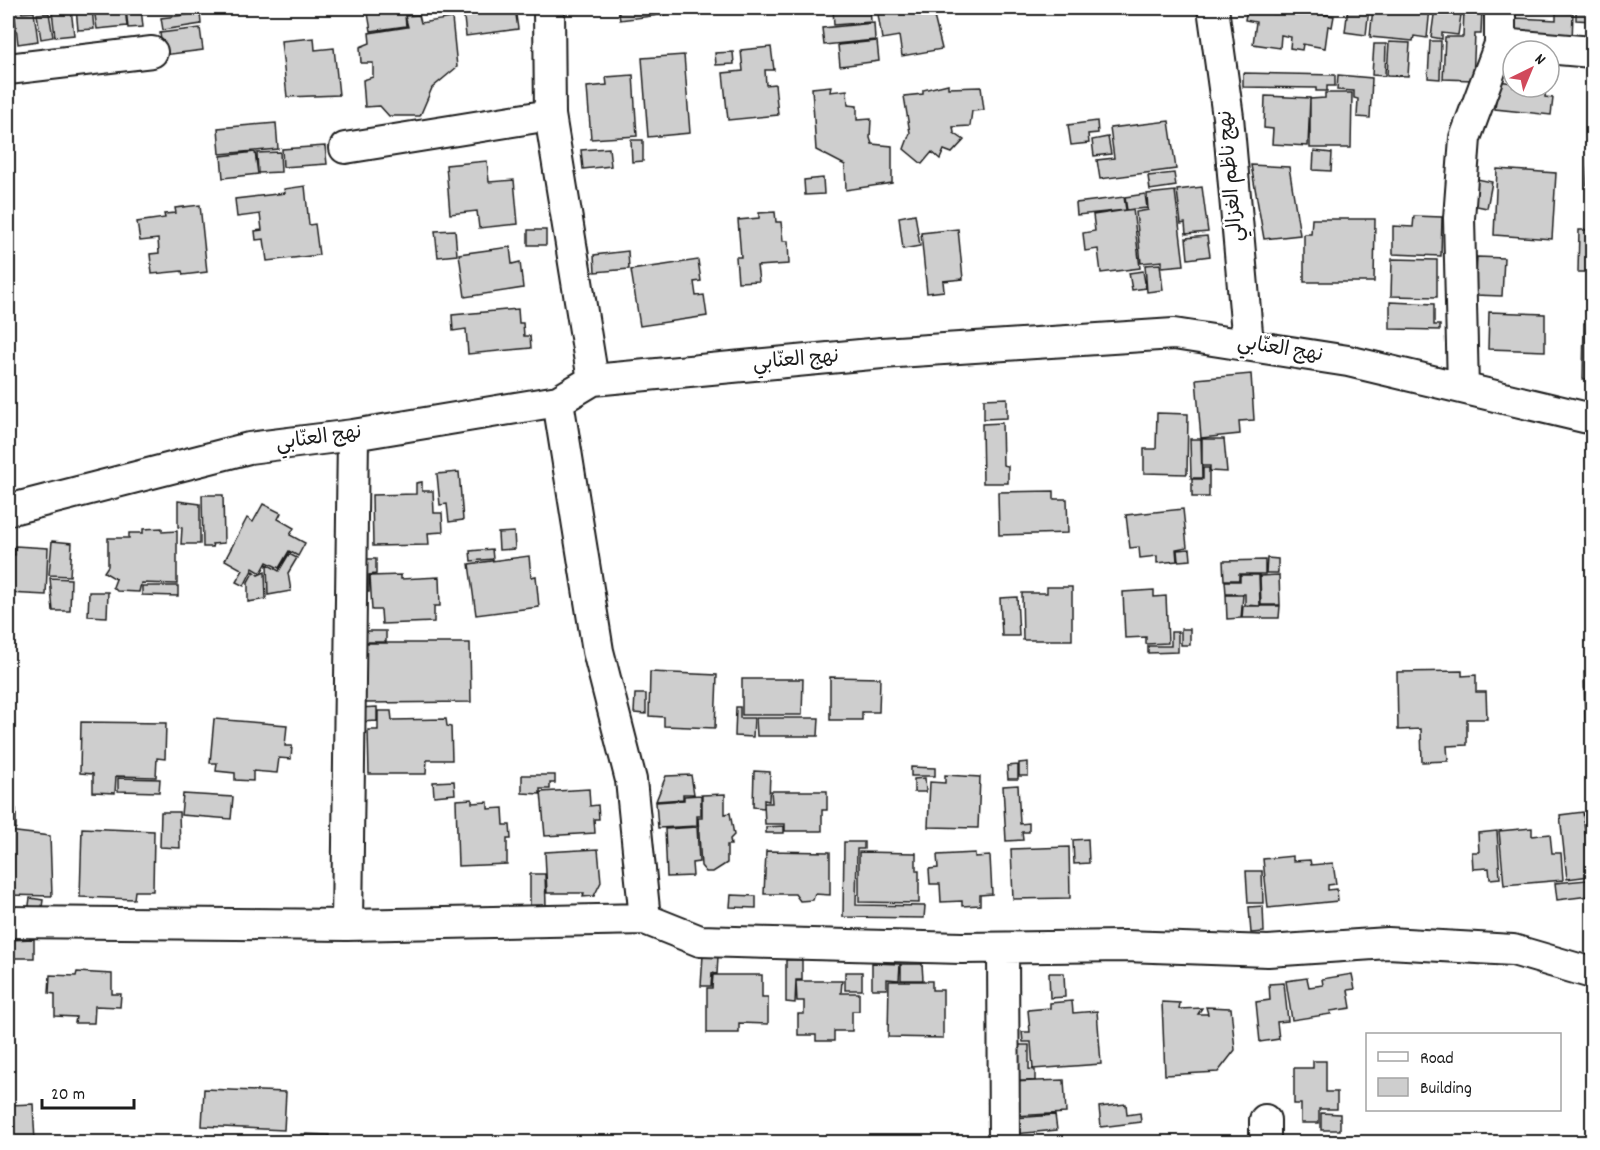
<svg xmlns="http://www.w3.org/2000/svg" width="1600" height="1150" viewBox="0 0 1600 1150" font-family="Dekko,'Playpen Sans Arabic',sans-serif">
  <rect width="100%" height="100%" fill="#fff"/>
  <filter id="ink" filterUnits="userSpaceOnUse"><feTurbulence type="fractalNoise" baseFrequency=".0167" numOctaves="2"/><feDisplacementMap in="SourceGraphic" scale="12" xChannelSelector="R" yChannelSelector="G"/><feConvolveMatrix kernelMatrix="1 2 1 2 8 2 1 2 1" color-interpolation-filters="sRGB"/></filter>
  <g filter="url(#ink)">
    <path fill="#cecece" stroke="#1c1c1c" stroke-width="1.5" d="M14,8H21L22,13L34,12L38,41L18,44Z
      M76,8H92L94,29L78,30Z
      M94,8H125L127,26L97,29Z
      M126,8H141L143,27L128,28Z
      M403,8H413V13L405,15L406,26L371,31L368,13Z
      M463,8H515L518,29L466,36Z
      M618,8H666L667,14L620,20Z
      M833,8H870L871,22L834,25Z
      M877,8H932L942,49L902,56L899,36L882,39Z
      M1247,8H1273L1272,14H1277L1279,8L1334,16L1332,27L1328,26L1325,48L1303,44L1302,50L1290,48L1291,37L1281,35L1280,48L1253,44L1256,22L1245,20Z
      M1348,8H1369L1366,35L1345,32Z
      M1373,8H1430L1427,38L1414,36L1413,41L1370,37Z
      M1435,8H1453L1452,13L1461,15L1458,35L1442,33V39L1431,37Z
      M1464,8H1482L1481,34H1475L1473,80L1443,79L1445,37H1463Z
      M1576,8H1592V21L1576,20Z
      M71,9L74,35L55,37L52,11Z
      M1556,12L1573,13L1572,41L1515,38L1516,18L1556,20Z
      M49,13L53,37L41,39L37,14Z
      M200,13L201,24L163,30L161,18Z
      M419,15L421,23L452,18L457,67L432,88L420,116H389L380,106L365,107L363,80L373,77V63H361L360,47L370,43L369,33L408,27L405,16Z
      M874,23L875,40L824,45L822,28Z
      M200,28L203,50L163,55L160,33Z
      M314,38L315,50L334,48L339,95L287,97L281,41Z
      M877,41L879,61L840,66L838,45Z
      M1430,41H1441L1440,79L1428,78Z
      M1389,42L1410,43L1408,76L1387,75Z
      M1374,44H1386L1385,76L1372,75Z
      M771,47L774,70H765L766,85L775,84L778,115L728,120L723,73L743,71L741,50Z
      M733,52L734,64L716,65L715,53Z
      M684,55L690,133L648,137L642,58Z
      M1243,73L1335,75V86H1327V91H1316V88L1243,87Z
      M633,75L637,136L591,139L587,87L607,85L606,77Z
      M1338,75L1372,78L1370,118L1357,117L1358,99L1354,98V91L1337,90Z
      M1498,81L1513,83V87H1546L1545,97L1553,98L1551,115L1495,109Z
      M948,84V88L981,87L984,110L972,111L970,126L953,127L954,133L964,140L952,153L944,150L940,159L932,152L922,164L904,149L910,133L904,96L923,94V90Z
      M831,86L830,92L847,90L848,105L857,106V120L871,119L870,138L872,144L892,146V183L846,190L845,165L816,150L812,88Z
      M1325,93H1352L1351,148H1310V99L1325,98Z
      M1265,96L1310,98L1308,146L1272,144L1273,129L1264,128Z
      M1097,121L1098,133L1088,134L1089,143L1071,145L1068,125Z
      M1169,121L1176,169L1100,179L1097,160L1114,158L1110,128Z
      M276,123L278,149L220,154L218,128Z
      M1108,137L1111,154L1094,156L1092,140Z
      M631,140H643V161L632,162Z
      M325,146L327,164L283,167L282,149Z
      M609,148L611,166L583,169L581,150Z
      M1314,151L1332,153L1331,171L1313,170Z
      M255,152L258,174L223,178L221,156Z
      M280,152L281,172L258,173L257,153Z
      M1588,158L1592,159V186L1587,185Z
      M487,161L489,182L514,180L518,224L479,228L477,211L450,214L446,165Z
      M1251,165L1289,167L1300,235L1264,239Z
      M1497,169L1556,173L1552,239L1494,235Z
      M1174,173L1176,186L1150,190L1148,176Z
      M823,178L824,194L805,195L804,180Z
      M1477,179L1492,182L1487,208L1472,205Z
      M305,186L309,225L315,224L319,255L267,261L264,239L256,240L255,231L262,230L260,214L237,217L235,199L285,193L284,189Z
      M1202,187L1208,232L1186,234L1185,223L1181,224L1177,190Z
      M1175,191L1184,265L1162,267V261L1141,263L1136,212L1148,210L1147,194Z
      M1145,194L1147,208L1127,210L1125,197Z
      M1124,197L1126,210L1077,215L1076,203Z
      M200,205L207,272L183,275L182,271L152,274L150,254L159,253L158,239L140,241L137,222L165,218L164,214L176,213L175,208Z
      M1133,209L1140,268L1101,273L1098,249L1085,251L1083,233L1095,231L1093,215Z
      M775,212L776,222H781L783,241H788L789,264L757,266L759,281L738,282L736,257H741L738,220L759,218V213Z
      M915,214L920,246L903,249L899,217Z
      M1414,216L1442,217L1441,256L1393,254V226L1413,227Z
      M1312,219H1375L1374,282H1304V234H1311Z
      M958,229L963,279L943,281L944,291L927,293L921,233Z
      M455,230L457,255L438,257L435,231Z
      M528,230H546V245H528Z
      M1579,230H1592V272H1578Z
      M1207,236L1210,256L1188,259L1186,238Z
      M510,247L512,264L520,262L523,288L465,297L459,254Z
      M628,251L629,269L595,272L594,255Z
      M1477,257L1504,258L1502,296L1475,295Z
      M1392,259L1437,260V297L1391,296Z
      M698,260L701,281L694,282L696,296L704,295L707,316L640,326L631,270Z
      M1160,264L1163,290L1147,292L1145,265Z
      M1143,271L1146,288L1132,290L1129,273Z
      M1390,302L1434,304V325H1440V330L1390,329Z
      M518,309L519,323H523L524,336H530L531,348L468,354L466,329L453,331L452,315Z
      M1489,312L1545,314V351L1488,349Z
      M1584,323H1592V379H1583Z
      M1251,374L1254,420L1239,421L1240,434L1201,438L1196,379Z
      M1007,398V418L984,419V399Z
      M1157,413L1188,414L1187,474L1144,473V449H1156Z
      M1002,423L1003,465L1008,466V483H983L982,424Z
      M1190,439H1201L1202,478H1191Z
      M1202,439H1224L1227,472L1210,471V466H1202Z
      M1203,468H1209V497H1192V479H1203Z
      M459,472L463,520L449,522L447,504L440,505L437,474Z
      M422,482V491H433L434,513H442L443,532L428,533L429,545L373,546L372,495L416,494V483Z
      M1054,491V499H1067L1068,533L999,535L998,492Z
      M202,495H223L224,543L212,544L213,547H203Z
      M178,501L200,504V544H181L182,528L178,527Z
      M263,504L281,513L278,519L294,528L290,535L305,543L298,556L289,551L279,568L267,562L261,573L253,568L244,586L236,582L243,570L225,560L247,518L253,522Z
      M1183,509L1187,547L1176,549L1177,561L1157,563V556L1140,558L1139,547L1130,548L1126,515Z
      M162,528V532L177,531V584L141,583L139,592L117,591L113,587L116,579L104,572L108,566V538H129V533H143V529Z
      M514,532L515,549L499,550L498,533Z
      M52,541L72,543L70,576L49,575Z
      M15,546L48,548L46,595L8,593V554L15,555Z
      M492,549L493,559L471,561L470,551Z
      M1190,549L1191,560L1178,561L1177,550Z
      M289,554L297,558L288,573L291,591L268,595L267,564L279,571Z
      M529,556L531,577L536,576L539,607L476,615L469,564Z
      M1267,558L1278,559V573H1266Z
      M362,559H376V574L369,575V592H362Z
      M1265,560V574H1239V580H1224L1223,561Z
      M254,571L258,575L265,572L266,599L248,602V582Z
      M401,575V579L439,577L440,606H434V622L382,624L381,610H372L370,576Z
      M1240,575H1259L1260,606L1245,605V594H1226L1225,581H1240Z
      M1279,575L1280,605H1261L1260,576Z
      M50,578L71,579L70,611H53Z
      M142,586H178V596L142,595Z
      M1047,587H1072V640H1023L1022,593H1047Z
      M1154,590V597L1166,596L1168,643L1146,644V637L1125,638L1123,592Z
      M89,592H108L107,617L88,616Z
      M1226,595H1243L1241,618L1227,619Z
      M1017,597L1019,636H1002L1000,598Z
      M1243,606H1280L1279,618H1242Z
      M1181,629H1190V645H1181Z
      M363,631H386V642H354Z
      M1171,632H1178V652L1148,653V646H1171Z
      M365,643H470L471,702L365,703Z
      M1462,671V676L1476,675V692H1486L1487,719H1467V745L1447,746L1448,761L1422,762L1421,729L1398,730L1397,672Z
      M1592,671V721H1585L1584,672Z
      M650,672L717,675L715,728L664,726V717L649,716Z
      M830,677L880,678L879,712H862V720H830Z
      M742,679H803L802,715H742Z
      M635,694H646V714L634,713Z
      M377,707V721L359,722L358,708Z
      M736,707H740V718H754L753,737L735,736Z
      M378,711H391L392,720L446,719L447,726L451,727L452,760H427L426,774H369L368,730H378Z
      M756,718H819L818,736H757Z
      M214,719L287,725L285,746H292L291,759L279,758L277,773L253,771V781L235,780V773L216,771L217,763H210Z
      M81,722L166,723L165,759L157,758L156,777L116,776L115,793L93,792V774L80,773Z
      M1028,762V776H1019V763Z
      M1018,765V779H1008L1007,766Z
      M911,767L935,768V776H911Z
      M754,771L770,772L769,801L764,800V808L753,807Z
      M522,775H555V783H550V789H540V794L522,793Z
      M691,775L694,794H683V799L656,801L666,776Z
      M945,775L980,777L978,828L928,827L930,782L945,783Z
      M118,778L160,779L159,792L118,791Z
      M925,778L926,792H914V779Z
      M454,781L455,794L434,796L433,782Z
      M1018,785L1020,824L1029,823V832H1022L1023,840L1006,841L1003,786Z
      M589,789L590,806L598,805L599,819H594L595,833L545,836L541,792Z
      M771,791H827V810H822V831H785V824H765L764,803H772Z
      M183,794L233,797L231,819L181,815Z
      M725,794V814L730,813L734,835L730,839L731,845H727V863L713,872H706L701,866L698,818H702V795Z
      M701,795V816H697V826L658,828L656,802L684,800V796Z
      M472,799V803L488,802V809L503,808L504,825H510L511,839H507V864L458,866L456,800Z
      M8,809H16V828H8Z
      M161,812H179L180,848L160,847Z
      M1583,812L1590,876L1567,879L1560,815Z
      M784,826V833H766V827Z
      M697,827L699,862L692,863L693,876L667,877L665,829Z
      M82,828L154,831L153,891H135L134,899L80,897Z
      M1532,828V836L1550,834L1552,853H1561L1563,880L1504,885L1499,831Z
      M8,831L50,836L52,896L8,895Z
      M1497,831L1500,878L1490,879L1489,868L1473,869L1472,852H1479L1478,833Z
      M1088,839L1089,863L1074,864L1073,840Z
      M844,842H864V849H857L856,905L925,906L924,918L843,917Z
      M1069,847L1070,898L1013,899L1011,849Z
      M598,849L601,882L594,896L583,897L584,893H547L545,852Z
      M766,851L830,852V895L815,894L813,900L800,901L795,894H764Z
      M859,852L916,853V871H919V903L859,902Z
      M975,853V857L990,856L992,894L980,895V905L962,906V901L941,902L940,884H930L929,869L938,868L937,855Z
      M1293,856V861L1310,860L1311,865L1333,863L1336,884L1328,885V890L1337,889L1338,901L1268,908L1263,859Z
      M1246,871H1262L1263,903H1248Z
      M530,874H545L546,906H530Z
      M1587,880L1589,896L1557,900L1555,883Z
      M731,895L756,896V908L730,907Z
      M30,898L43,900L41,914L28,912Z
      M1263,906L1264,932L1251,933L1249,907Z
      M34,939V958H8V940Z
      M703,955L718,956L717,974L712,973L711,986H701Z
      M786,960H802V980H796L795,1003L786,1002Z
      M872,963L900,964L899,980L887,979V989H872Z
      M901,964H922L923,980H901Z
      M77,972L112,974V994H121L120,1007L95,1006L94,1023H75L76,1017L55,1016V994L49,993L50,975L76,976Z
      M845,972H862V990H845Z
      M1049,973H1064L1065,997L1050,998Z
      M1352,974L1355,989L1348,990L1351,1008L1330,1011L1331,1014L1292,1020L1286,981L1307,978L1309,987L1323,985L1322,979Z
      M713,975H762V997H768V1024L739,1023V1033H707V988H712Z
      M796,981H842L841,993H859V1011H852V1031H834V1041H816V1035H798V1014H804V1001H797Z
      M889,981H932V990H943V1038L888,1037Z
      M1284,983L1288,1021L1277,1022L1279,1039L1260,1042L1256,1002L1270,1000L1269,984Z
      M1072,1001L1073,1013L1097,1011L1101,1064L1033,1069L1031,1042H1023L1022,1032H1030L1028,1010L1050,1008V1003Z
      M1162,1002L1180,1003L1179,1009L1202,1008L1198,1014H1208L1206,1007L1231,1008L1235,1050L1218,1072L1165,1075Z
      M1008,1045H1029V1069L1035,1070V1081H1008Z
      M1313,1061H1326V1092H1337V1109H1319V1123H1301V1104H1294V1068H1313Z
      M1064,1080L1066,1113L1015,1116L1008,1082Z
      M204,1089L286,1092L284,1130L202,1126Z
      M33,1104L35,1142H8V1105Z
      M1126,1104L1127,1115L1140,1113L1141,1122L1101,1127L1099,1107Z
      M1321,1113L1340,1114V1130H1321Z
      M1055,1115L1057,1130L1015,1134L1014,1118Z
      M301,1134L329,1135V1142H301Z
      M1162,1137L1163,1142H1131Z"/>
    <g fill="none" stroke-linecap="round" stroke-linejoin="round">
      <defs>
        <path id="minor" d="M549,8L550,115L593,380
          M1213,8L1228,117L1248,344
          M1500,8V44
          M8,69L152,52
          M345,148L550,115
          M1463,388L1459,218L1465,138L1500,44L1592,52
          M558,401L598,651L631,780L645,919L700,941L962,948L1125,946L1268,951L1388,943L1513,950L1592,973
          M8,510L249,448L353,435L558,401L593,380L882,353L1174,334L1348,361L1592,419
          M8,922L347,925L645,919
          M347,925L353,435
          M1003,949L1004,1142
          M1265,1120V1142"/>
      </defs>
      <use href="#minor" stroke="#1c1c1c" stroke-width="34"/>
      <use href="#minor" stroke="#fff" stroke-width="30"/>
    </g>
  </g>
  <g text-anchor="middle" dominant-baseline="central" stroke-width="5" stroke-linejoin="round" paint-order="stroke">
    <g font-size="20" fill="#1c1c1c" stroke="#fff">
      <text transform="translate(1232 176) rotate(-95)">نهج ناظم الغزالي</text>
      <text transform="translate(1280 350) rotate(9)">نهج العنّابي</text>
      <text transform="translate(796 361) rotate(-5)">نهج العنّابي</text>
      <text transform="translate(319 439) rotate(-8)">نهج العنّابي</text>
    </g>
  </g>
  <rect width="1600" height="1150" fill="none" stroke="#fff" stroke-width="30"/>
  <rect x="15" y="15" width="1570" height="1120" fill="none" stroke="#1c1c1c" stroke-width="2" filter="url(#ink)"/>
  <rect x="1366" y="1033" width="195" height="78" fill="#ffffff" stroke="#a4a4a4" stroke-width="1.5"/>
  <rect x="1378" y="1052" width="30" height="9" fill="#ffffff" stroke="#a4a4a4" stroke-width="1.5"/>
  <text x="1420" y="1063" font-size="18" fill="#1c1c1c">Road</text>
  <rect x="1378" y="1078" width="30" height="18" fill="#cecece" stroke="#a4a4a4" stroke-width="1.5"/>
  <text x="1420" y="1093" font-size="18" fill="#1c1c1c">Building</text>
  <g transform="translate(1531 69) rotate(43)"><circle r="28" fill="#ffffff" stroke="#a4a4a4" stroke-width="1.5"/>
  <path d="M0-4.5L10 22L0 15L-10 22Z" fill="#d1495b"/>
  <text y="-9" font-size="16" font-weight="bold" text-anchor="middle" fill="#1c1c1c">N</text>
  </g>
  <path d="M42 1099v9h92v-9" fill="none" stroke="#1c1c1c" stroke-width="3"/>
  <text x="51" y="1099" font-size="18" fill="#1c1c1c" stroke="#ffffff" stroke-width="4.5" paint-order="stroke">20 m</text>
</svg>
